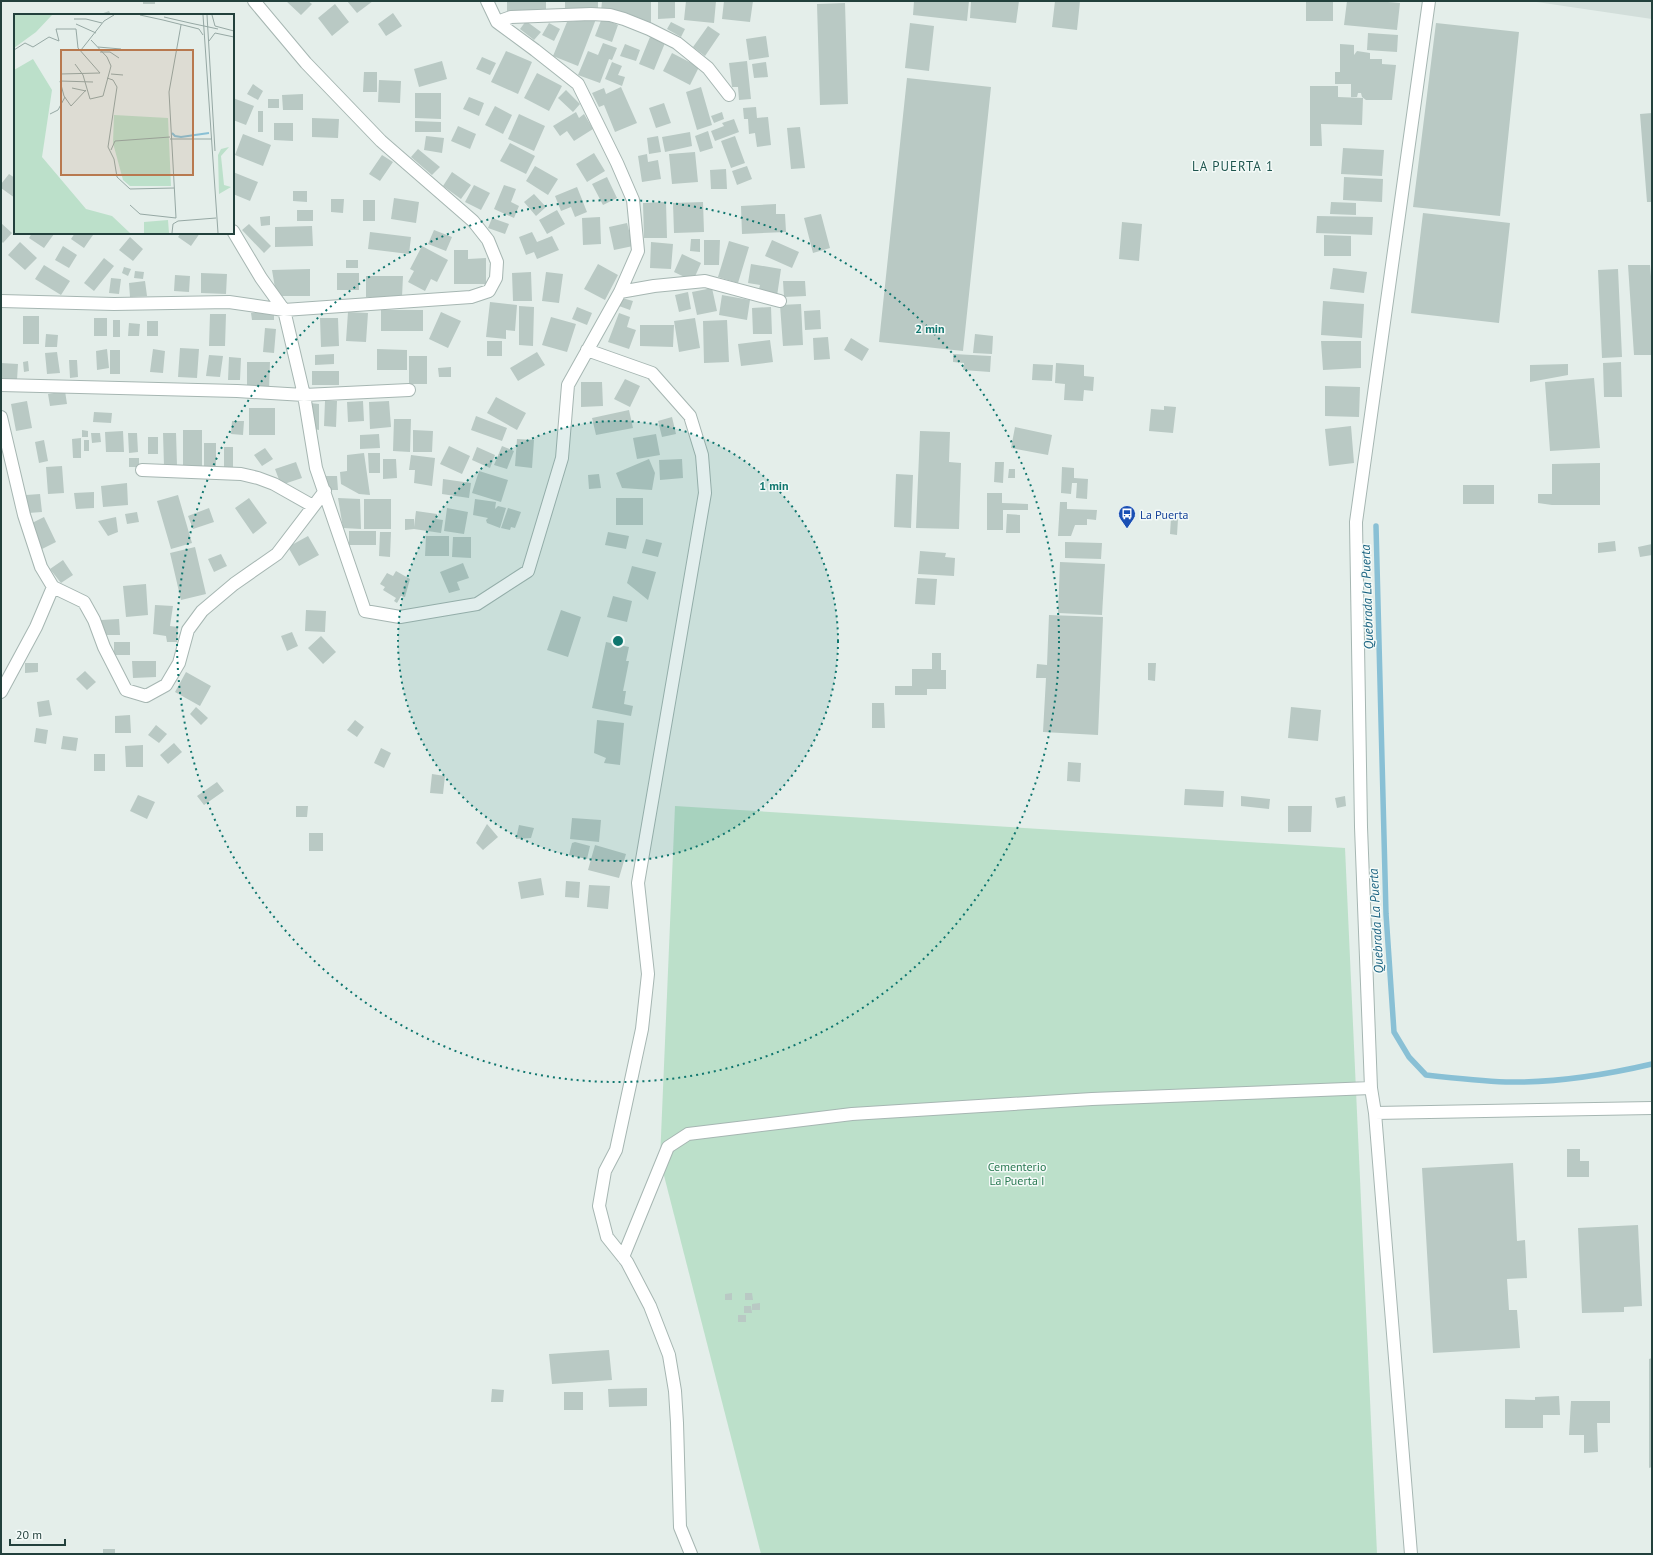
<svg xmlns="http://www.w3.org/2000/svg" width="1653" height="1555" viewBox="0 0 1653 1555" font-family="'PT Sans',sans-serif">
  <rect width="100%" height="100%" fill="#e4eeea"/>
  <path fill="#d2deda" d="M1530,1H1652V19Z"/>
  <path fill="#bce0ca" d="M675,806L1345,848L1377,1554H761L660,1160Z"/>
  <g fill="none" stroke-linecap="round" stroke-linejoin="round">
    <path stroke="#89c0d5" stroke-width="5.5" d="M1376,526L1386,914L1394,1032L1409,1057L1426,1075C1453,1078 1480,1081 1506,1082C1555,1083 1605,1075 1652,1064"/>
  </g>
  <path fill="#b9c9c4" d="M143,1H155V4H143Z
    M286,1H308L312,4L301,15Z
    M347,1H373L357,13Z
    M507,1H546V12L507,13Z
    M565,1H598V10L565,11Z
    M602,1H651V23L601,12Z
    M658,1H675V18L658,19Z
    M686,1H716L714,23L684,20Z
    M724,1H753L750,22L722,19Z
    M914,1H969L967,21L913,15Z
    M971,1H1019L1016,23L970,18Z
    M1055,1H1080L1077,30L1052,27Z
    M1306,1H1333V21H1306Z
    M1347,1H1376L1400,3L1397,30L1344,25Z
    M845,3L848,104L820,105L817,4Z
    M335,4L349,22L332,36L318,18Z
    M109,11L111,15H98Z
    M393,13L402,26L386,36L378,24Z
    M602,18L618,25L612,42L595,36Z
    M596,19L578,66L553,56L567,22Z
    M526,21L541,32L534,40L520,29Z
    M671,22L685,29L681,37L667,29Z
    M549,23L560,29L554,41L542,35Z
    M910,23L934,26L929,71L905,68Z
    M1436,23L1519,32L1500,216L1413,207Z
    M708,26L720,34L705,56L693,47Z
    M1368,33L1398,35L1397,52L1367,50Z
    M766,36L769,57L749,60L746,39Z
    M650,37L665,43L654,70L639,64Z
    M603,43L617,48L612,60L609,59L600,83L578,75L588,51L598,55Z
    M625,44L640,50L636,61L620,56Z
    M1340,44L1354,45V55L1357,51L1370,53V59H1382V64L1396,65L1392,100H1366L1362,97L1361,93H1358L1357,97H1351V84H1335V72H1340Z
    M506,51L532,62L518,94L491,82Z
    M672,53L699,67L690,85L663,71Z
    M482,57L496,63L490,75L476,69Z
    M442,61L447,79L419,87L414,69Z
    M747,61L751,99L739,100L738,87H732L729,63Z
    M612,62L622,66L618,75L625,77L622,86L605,79Z
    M766,62L768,77L754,78L752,64Z
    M364,72H377V92H363Z
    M537,73L562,86L549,111L524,98Z
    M907,78L991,87L963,351L879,342Z
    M379,80L401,81L400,103L378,102Z
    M253,84L263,91L258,100L247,94Z
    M1310,86H1338V97L1363,98L1362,125L1321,124L1322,146H1310Z
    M621,87L637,123L615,132L604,105L599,107L592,93L604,88L606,94Z
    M701,87L712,125L697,130L686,92Z
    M566,90L580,104L573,112L558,98Z
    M415,93H441V119L415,118Z
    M303,94V110H283L282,95Z
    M469,97L484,103L479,116L463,109Z
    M233,98L254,106L246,125L233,120Z
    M268,99H279V108H268Z
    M664,103L671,123L656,128L649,108Z
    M495,106L512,115L503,134L485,125Z
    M756,107L757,118L768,117L771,145L757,147L755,133L749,134L748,119H744L743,108Z
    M258,111H263V132H258Z
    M576,112L579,118L584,114L593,129L574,141L567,131L560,136L553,126Z
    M722,112L724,119L714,123L711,116Z
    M1652,113V202H1647L1640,114Z
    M519,114L545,126L534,151L508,139Z
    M312,118L339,119L338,138L312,137Z
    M734,119L739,132L715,141L711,131L724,126L722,123Z
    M415,121L441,122V132H415Z
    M274,123H293V141L274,140Z
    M458,126L476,134L470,149L451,141Z
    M800,127L805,168L791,169L787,128Z
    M708,131L713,148L700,152L695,136Z
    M690,132L692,146L665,152L662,137Z
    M243,134L271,145L263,166L235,155Z
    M426,136L444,138L442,153L424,150Z
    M658,136L661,152L649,154L647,138Z
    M735,136L745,163L731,168L721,141Z
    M510,143L535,156L526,174L500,161Z
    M1343,148L1384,150L1382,176L1341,174Z
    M418,149L440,167L432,175L411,157Z
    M695,152L698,182L672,184L669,154Z
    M594,153L605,171L587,182L576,164Z
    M647,154L648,162L658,160L661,179L642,182L638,156Z
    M382,155L393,162L380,181L369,174Z
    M535,166L558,179L548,195L526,181Z
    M747,166L752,179L737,185L732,171Z
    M726,169L727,189H711L710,170Z
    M233,172L258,182L250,201L233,194Z
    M452,172L471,185L461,199L443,186Z
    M9,174L15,178V198L1,188V184Z
    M607,177L617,198L603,205L592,184Z
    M1344,177L1383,179L1382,202L1343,200Z
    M474,185L490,193L481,210L465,202Z
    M504,185L516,189L511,202L519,206L514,218L494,209Z
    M577,187L587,212L575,217L571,207L561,211L555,196Z
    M293,191H307V202L293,201Z
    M534,194L546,207L536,216L524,202Z
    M394,198L419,202L416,223L391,219Z
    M331,199H344L343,213L331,212Z
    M363,200H375V221H363Z
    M666,202L667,238H644L643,203Z
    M703,202L704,232L674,233L673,203Z
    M1331,202L1356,203V215L1330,214Z
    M776,204V214H785L786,232L742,234L741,206Z
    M297,210H313V221H297Z
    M557,210L565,224L547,234L539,220Z
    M1423,213L1510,223L1499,323L1411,313Z
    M821,214L830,248L813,253L804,218Z
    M270,216V225L261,226L260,217Z
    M1317,216L1373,217L1372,235L1316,233Z
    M600,217L601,244L583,245L582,218Z
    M492,218L509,224L505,234L488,228Z
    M1122,222L1142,224L1139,261L1119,259Z
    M1,223L12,233L3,243L1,241Z
    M627,223L633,246L614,250L609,227Z
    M249,224L271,246L264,253L242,230Z
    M312,226L313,246L275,247V227Z
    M434,230L452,237L446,251L428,244Z
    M370,232L411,237L409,254L368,249Z
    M532,232L537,242L552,236L559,250L537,259L534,252L526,255L519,237Z
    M32,233H53L54,234L44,248L29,238Z
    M75,233H90L93,235L84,248L71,239Z
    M181,233H200L191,246L178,237Z
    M1324,235L1351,236V256H1324Z
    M130,237L143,249L133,261L119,250Z
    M691,239H700V252L690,251Z
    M704,240H720L719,265H704Z
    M772,240L799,252L792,268L765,256Z
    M729,241L749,247L738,283L718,277Z
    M20,242L37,258L25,270L8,255Z
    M651,242L673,244L671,269L650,268Z
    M63,246L77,255L69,268L55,260Z
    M422,246L448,260L437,282L431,279L425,291L408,282L414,271L410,269Z
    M454,250H468V259L486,258V284H454Z
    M682,254L701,263L693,281L674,272Z
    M104,258L114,266L94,291L84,283Z
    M346,260H358V268H346Z
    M598,264L618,275L605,300L584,289Z
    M751,264L781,269L777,296L758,293L760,285L748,283Z
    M44,265L70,281L61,295L35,279Z
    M1628,265H1650L1652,288V355H1634Z
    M124,267L131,269L128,276L122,273Z
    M1333,268L1367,272L1364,293L1330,289Z
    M310,269V296H282L275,288L272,270Z
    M1618,269L1622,357L1602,358L1598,270Z
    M135,271L144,272L143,279L134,278Z
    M531,272L532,301H513L512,273Z
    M546,272L563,274L559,303L542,301Z
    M201,273L227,274L226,294L201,293Z
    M337,273H359V290H337Z
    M175,275L190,276L189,292L174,291Z
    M366,276H403L402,297H366Z
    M111,278L121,279L119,294L109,293Z
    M145,281L147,296L130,297L129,283Z
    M783,281H805L806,296L784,297Z
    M712,288L717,311L697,315L692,292Z
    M688,292L691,309L679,312L675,295Z
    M722,295L750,300L747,320L719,315Z
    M622,298L633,301L630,310L619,306Z
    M1323,301L1364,304L1362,338L1321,335Z
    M490,302L517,305L515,331L506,330V339L486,337Z
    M801,304L803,345L783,346L780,305Z
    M519,306L534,307L533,346L519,345Z
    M577,307L592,313L587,325L572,319Z
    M771,307L772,334H753L752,308Z
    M381,310H423V331H381Z
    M820,310L821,329L805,330L804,311Z
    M274,312V320H252L251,313Z
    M348,312L368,313L366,342L346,341Z
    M441,312L461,321L448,348L429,339Z
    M619,313L630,317L627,327L636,330L629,349L608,342Z
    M210,314H226L225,346H209Z
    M23,316H39V344H23Z
    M551,317L576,324L567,352L542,345Z
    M94,318H107V336H94Z
    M320,318H338L339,346L321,347Z
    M695,318L700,348L679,352L674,321Z
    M113,320H120V337H113Z
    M727,320L729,362L704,363L703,321Z
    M147,321H158V336H147Z
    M129,323L140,324L139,336H128Z
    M640,325H674L673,347L640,346Z
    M265,328L276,329L274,353L263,352Z
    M46,334L58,335L57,347H45Z
    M975,334L993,336L992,354L973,353Z
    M828,337L830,359L814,360L813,338Z
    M851,338L869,349L862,361L844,350Z
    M770,340L773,362L741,366L738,344Z
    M487,341H502V356H487Z
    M1321,341H1361V368L1323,370Z
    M180,348L199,349L197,378L178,377Z
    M107,349L109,368L97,370L96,351Z
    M153,349L165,351L163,373L150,372Z
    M377,349L407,350V370H377Z
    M110,350H120V374H110Z
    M57,352L60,373L47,374L45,353Z
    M537,352L545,365L518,381L510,368Z
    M334,354V364L315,365V355Z
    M953,354L991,356L990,372L963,370L964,363L953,362Z
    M209,355L223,356L220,377L206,376Z
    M409,356H427V384H409Z
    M229,357L241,358L240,380H228Z
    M69,360H77L78,377L70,378Z
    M28,361L29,371L24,372L23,362Z
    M247,362H270L269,390H247Z
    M1621,362L1622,397H1604L1603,363Z
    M1,363L18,364L17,380L1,379Z
    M1056,363L1084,365V376L1094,377L1093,391L1084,390L1083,401L1064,400L1065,384L1055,383Z
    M1033,364L1053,365L1052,381L1032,380Z
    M1568,364V375L1530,382V365Z
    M451,367V377H439L438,368Z
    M312,371H339V385H312Z
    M1594,378L1600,448L1550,451L1545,382Z
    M625,379L640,386L630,407L614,399Z
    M581,382H602L603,406L581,407Z
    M1325,386L1360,387L1359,417L1325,416Z
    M65,391L67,404L50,406L48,394Z
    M496,397L526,413L517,430L487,413Z
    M27,401L32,428L16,431L11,404Z
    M325,401H337L336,427L324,426Z
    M363,401L364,421L348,422L347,402Z
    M389,401L391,427L370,429L369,402Z
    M310,403L319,404V430L314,429Z
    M1164,406L1176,407L1173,433L1149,431L1151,409L1164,410Z
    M249,408H275V435H249Z
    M629,410L633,428L596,435L592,418Z
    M94,412L112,413L111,423L93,422Z
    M476,416L507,428L502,441L471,430Z
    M672,417L676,434L662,437L658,421Z
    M394,419H411L410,452L393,451Z
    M232,421H244L243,435L231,434Z
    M1351,426L1354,463L1329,466L1325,429Z
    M1015,427L1052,435L1048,455L1011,448Z
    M82,430L88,431V437H82Z
    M183,430H202V466H183Z
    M413,430L433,431L432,452H413Z
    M123,431L124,452H106L105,432Z
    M920,431L950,432L949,462L961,463L959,529L916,528Z
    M91,433H100L101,442L92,443Z
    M128,433H137L138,452L129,453Z
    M163,433H176L177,466H164Z
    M379,434L380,448L360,449V435Z
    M656,434L660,455L637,459L633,438Z
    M148,437H158V454H148Z
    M81,438V458H73L72,439Z
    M517,439L534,440L532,468L515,466Z
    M44,440L48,461L39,463L35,442Z
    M84,440H89V451H84Z
    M204,443H216V467H204Z
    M449,446L470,456L462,474L440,464Z
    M502,446L514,451L507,469L494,465Z
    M224,447H233V471H224Z
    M477,447L495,455L490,468L472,460Z
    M265,448L273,459L262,466L254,455Z
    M364,453L370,495L359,494L341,484L340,472L347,471V455Z
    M368,453H380V473H369Z
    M411,455L435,458L432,486L414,483L415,470H409Z
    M129,458H139V467H129Z
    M383,459H396L397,478L383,479Z
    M649,459L655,473L652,490L622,488L616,473Z
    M682,459L683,478L660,480L659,460Z
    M296,462L302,478L281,485L275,469Z
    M995,462H1004L1003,483L994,482Z
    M1600,463V505H1552L1538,503V494H1552V464Z
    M62,466L64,493L48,494L46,467Z
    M1062,467L1074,468V478L1088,479L1087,499L1076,498L1077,483H1072L1071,494L1061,493Z
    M1009,469H1015V478H1008Z
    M479,471L508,480L501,502L472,493Z
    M599,474L601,488L589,489L588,475Z
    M896,474L913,475L911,528L894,527Z
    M322,476H337L338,490H327Z
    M443,479L471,483L469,498L442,494Z
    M127,483L128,505L103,507L101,486Z
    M1463,485H1494V504H1463Z
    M94,492V508L76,509L74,493Z
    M987,493H1002V503L1028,504V510H1003V530H987Z
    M40,494L42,512L28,513L26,495Z
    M178,495L192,543L171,549L157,501Z
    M249,498L267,523L253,534L235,508Z
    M338,498L360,499L361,529L343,528Z
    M616,498H643V525H616Z
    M364,499H391V529H364Z
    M475,499L496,502L495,509L498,506L506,508L500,528L487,523L486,520L488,518L473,515Z
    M1060,502H1067V509L1097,510L1096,520L1087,519V525H1075L1071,536H1058Z
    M209,508L214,522L193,529L188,516Z
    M447,508L468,512L464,534L444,531Z
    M508,508L521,512L515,528L511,527L510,530L501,528Z
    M416,511L437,514L436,519L443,520L441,533L414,529L405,530V519H414V527Z
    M137,512L139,522L127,524L125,514Z
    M1007,514L1020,515V533H1006Z
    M44,517L56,542L42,549L30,524Z
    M116,517L118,532L108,536L98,521Z
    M1171,518L1178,519L1177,535L1170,534Z
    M349,531H376V545H349Z
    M380,532H391L390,557L379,556Z
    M608,532L629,536L626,549L605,545Z
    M308,536L319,555L299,566L288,547Z
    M426,536H449V556H425Z
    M453,537H471V558L452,557Z
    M646,539L662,543L658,557L642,553Z
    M1615,541L1616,551L1598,553V543Z
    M1065,542L1102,543L1101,559L1065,558Z
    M1652,544V555L1640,557L1638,547Z
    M195,547L206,594L181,600L170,553Z
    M920,551L946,553L945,557L955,558L954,576L918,574Z
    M221,554L227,566L214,572L208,559Z
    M63,560L73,575L61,583L50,569Z
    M1060,562L1105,564L1102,615L1058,613Z
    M463,563L469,578L457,582L460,590L449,593L440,572Z
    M632,566L656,572L648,600L627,583Z
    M396,571L410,579L405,597L401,596L397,603L394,601L396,598L383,590L385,587L380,584L387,573L393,576Z
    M917,578L937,579L935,605L915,604Z
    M146,584L148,615L126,617L123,586Z
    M613,596L632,601L627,622L607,617Z
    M155,605L173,606L170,626L178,627L177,642H167L166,636L153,634Z
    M306,610L326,611L325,632L305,631Z
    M561,610L581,617L568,657L547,650Z
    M1049,615L1103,617L1098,735L1043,732L1046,678H1036L1037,664L1047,665Z
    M119,619L120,635H101V620Z
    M292,632L298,646L287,651L281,636Z
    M321,636L336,652L323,664L308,648Z
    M114,642H130V655H114Z
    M606,642L629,647L626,661H629L623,691H626L624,704L633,706L631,716L592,708Z
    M932,653H941V670H946V689H927V695H895V686H912V669H932Z
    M132,661H156V677L133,678Z
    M25,663H38V672L25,673Z
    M1148,663H1156L1155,681L1148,680Z
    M85,671L96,682L87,690L76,679Z
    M186,672L211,686L200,706L175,692Z
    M49,700L52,715L39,717L37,702Z
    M872,703H884L885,728H872Z
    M196,707L208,718L201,725L190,714Z
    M1291,707L1321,710L1318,741L1288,738Z
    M130,715L131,733H115V716Z
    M355,720L364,727L357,737L347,730Z
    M597,720L624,723L620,765L604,763L606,758L594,753Z
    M156,725L167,734L159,743L148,735Z
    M36,728L48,730L46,744L34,742Z
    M63,736L78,738L76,751L61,749Z
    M174,743L182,752L168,764L160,755Z
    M143,745V767H126L125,746Z
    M381,748L391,753L384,768L374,763Z
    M94,754H105V771H94Z
    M1068,762L1081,763L1080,782L1067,781Z
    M432,774L445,776L443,794L430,793Z
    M217,782L224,791L204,805L197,796Z
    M1185,789L1224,791L1223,807L1184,805Z
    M138,795L155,802L147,819L130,811Z
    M1241,796L1270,799L1269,809L1241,806Z
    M1345,796L1346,806L1337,808L1335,798Z
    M296,806H308L307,817H296Z
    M1288,806H1312L1311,832H1288Z
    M572,818L601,820L599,842L570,839Z
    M487,824L498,837L483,850L476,843Z
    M519,825L534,828L531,838L516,839Z
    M309,833H323V851H309Z
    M575,842L590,846L587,859L569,855L572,843Z
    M595,845L626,854L619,878L588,870Z
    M541,878L544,895L521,899L518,882Z
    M566,881L580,882L579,898L565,897Z
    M589,885L610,886L608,909L587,907Z
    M1567,1149H1580V1161H1589V1177H1567Z
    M1513,1163L1517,1241L1525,1240L1527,1278L1507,1279L1509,1310H1517L1520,1348L1433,1353L1422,1168Z
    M1638,1225L1642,1306L1624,1307V1312L1582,1313L1578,1228Z
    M732,1293V1300H725V1294Z
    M745,1293H752L753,1300H745Z
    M760,1303V1310H752V1304Z
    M744,1306H751L752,1313H744Z
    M738,1315H746V1322H738Z
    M609,1350L612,1380L552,1384L549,1354Z
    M1652,1358V1467L1649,1468V1359Z
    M647,1388V1406L609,1407L608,1389Z
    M492,1389L504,1390L503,1402H491Z
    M564,1392H583V1410H564Z
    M1559,1396L1560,1415H1543V1428H1505V1399L1535,1400V1397Z
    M1571,1401H1610V1423H1597L1598,1452L1584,1453V1435H1569Z
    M103,1549H115V1554H103Z"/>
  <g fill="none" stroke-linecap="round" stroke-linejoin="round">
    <defs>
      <path id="minor" d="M497,22L511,17L591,14L610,15L624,19L649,29L677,43L708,68L729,95
        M233,231L261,278L284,310L304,395L316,468L365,611L400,617L477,604L528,571L562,458L568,385L620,292L638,251L633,200L617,163L578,84L535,50L497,22L487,1
        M620,292L654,286L705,281L780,301
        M1,301L114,304L229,302L284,310L471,297L489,291L496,278L497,262L488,240L473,221L381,141L306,63L254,1
        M587,350L652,373L690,416L702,455L705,493L638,883L648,974L642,1029L616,1150L605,1171L599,1206L607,1237L627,1262L650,1306L669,1355L675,1391L677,1423L680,1527L691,1554
        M1,385L237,391L304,395L409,390
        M1,417L24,515L41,567L53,587L84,602L94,620L104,647L126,690L146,696L166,685L179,663L188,630L202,611L234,584L277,554L325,491
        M142,470L241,474L258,478L274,484L313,506
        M1,692L36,627L53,587
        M1375,1113L1652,1108
        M623,1257L668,1147L688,1134L852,1114L1092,1099L1371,1088
        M1411,1554L1375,1113L1371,1088L1361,827L1356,522L1429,1"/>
    </defs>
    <use href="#minor" stroke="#a6b6b2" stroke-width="14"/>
    <use href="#minor" stroke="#fff" stroke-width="12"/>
  </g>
  <circle cx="618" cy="641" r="220" fill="#0f766e" fill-opacity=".12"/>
  <g fill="none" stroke="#0f766e" stroke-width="2" stroke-dasharray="2 4">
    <circle cx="618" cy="641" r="220"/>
    <circle cx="618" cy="641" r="441"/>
  </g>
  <defs>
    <symbol id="bus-pin" viewBox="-11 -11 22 30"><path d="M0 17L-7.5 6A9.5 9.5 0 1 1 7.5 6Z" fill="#1a4fb4" stroke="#f4faf8"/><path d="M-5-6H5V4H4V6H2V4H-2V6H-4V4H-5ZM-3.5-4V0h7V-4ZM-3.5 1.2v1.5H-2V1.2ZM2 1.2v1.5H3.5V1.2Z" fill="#fff"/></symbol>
  </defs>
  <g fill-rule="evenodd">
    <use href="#bus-pin" x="1117" y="504" width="20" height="27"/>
  </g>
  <g text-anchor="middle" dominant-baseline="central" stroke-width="3" stroke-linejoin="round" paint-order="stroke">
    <g font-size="12" fill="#164399" stroke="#f4faf8" text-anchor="start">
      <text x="1140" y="514">La Puerta</text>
    </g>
    <g font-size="12" fill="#2a7952" stroke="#f4faf8">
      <text x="1017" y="1166">Cementerio<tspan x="1017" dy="14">La Puerta I</tspan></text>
    </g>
    <g font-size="13" letter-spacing="1" fill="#1d544d" stroke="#f4faf8">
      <text x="1233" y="166">LA PUERTA 1</text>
    </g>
    <g font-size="13" font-style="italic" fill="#196280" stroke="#f4faf8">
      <text transform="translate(1367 597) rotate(-92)">Quebrada La Puerta</text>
      <text transform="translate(1376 921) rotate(-93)">Quebrada La Puerta</text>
    </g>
  </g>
  <g transform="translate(14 14)">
    <rect width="220" height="220" fill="#e4eeea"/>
    <path d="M0,1H38L22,18L0,34ZM19,45L38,76L28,143L72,195L98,202L116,219H0V56ZM100,101L154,104L157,172H116L109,166L99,129ZM215,133L207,142L210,171L217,173L205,180L204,141L207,135ZM154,206L155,219H130V208Z" fill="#bce0ca"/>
    <path fill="none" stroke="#89c0d5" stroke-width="2" d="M158,119L161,122L167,123L195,119"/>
    <path fill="none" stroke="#96a8a4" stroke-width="1" d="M126,1L149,6M189,1L204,219M193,1L201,137M198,1L201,12L220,17M150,3L176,9M60,5H72L88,9M149,6L185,15L189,21M176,9L204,15M62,10L82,19M195,27L201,19L220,23M84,33L107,35M0,36L11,29L19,33L35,23L45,27L42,15H62L64,34L86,59L46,60M67,36L90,7L100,1M86,38H96L105,44M61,50L69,61L76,85L89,82L97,52L93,43L77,26M97,60L109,61M93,64L99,66L103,73L94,133L100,145L103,163L116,175L160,174M58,74L72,77M72,76L57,92L50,82L46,67L79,68M36,100L44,96L51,83M156,125H197M97,136L101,127L156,123M116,191L126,200L162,204L155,78L167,11M158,219L159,210L164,207L202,204"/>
    <path fill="#b8794f" fill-opacity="0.15" stroke="#b8794f" stroke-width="2" d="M47,36H179V161H47Z"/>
    <rect width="220" height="220" fill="none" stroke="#22403c" stroke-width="2"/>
  </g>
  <circle cx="618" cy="641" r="6" fill="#0f766e" stroke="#f4faf8" stroke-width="2"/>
  <g font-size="12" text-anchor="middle" font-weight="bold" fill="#0f766e" stroke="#f4faf8" stroke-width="3" stroke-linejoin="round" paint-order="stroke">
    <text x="930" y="333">2 min</text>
    <text x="774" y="490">1 min</text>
  </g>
  <rect width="1653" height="1555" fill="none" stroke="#22403c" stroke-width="4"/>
  <path d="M10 1539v6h55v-6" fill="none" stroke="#22403c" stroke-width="2"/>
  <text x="16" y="1539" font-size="12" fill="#22403c" stroke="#f4faf8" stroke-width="3" paint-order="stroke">20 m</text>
</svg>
